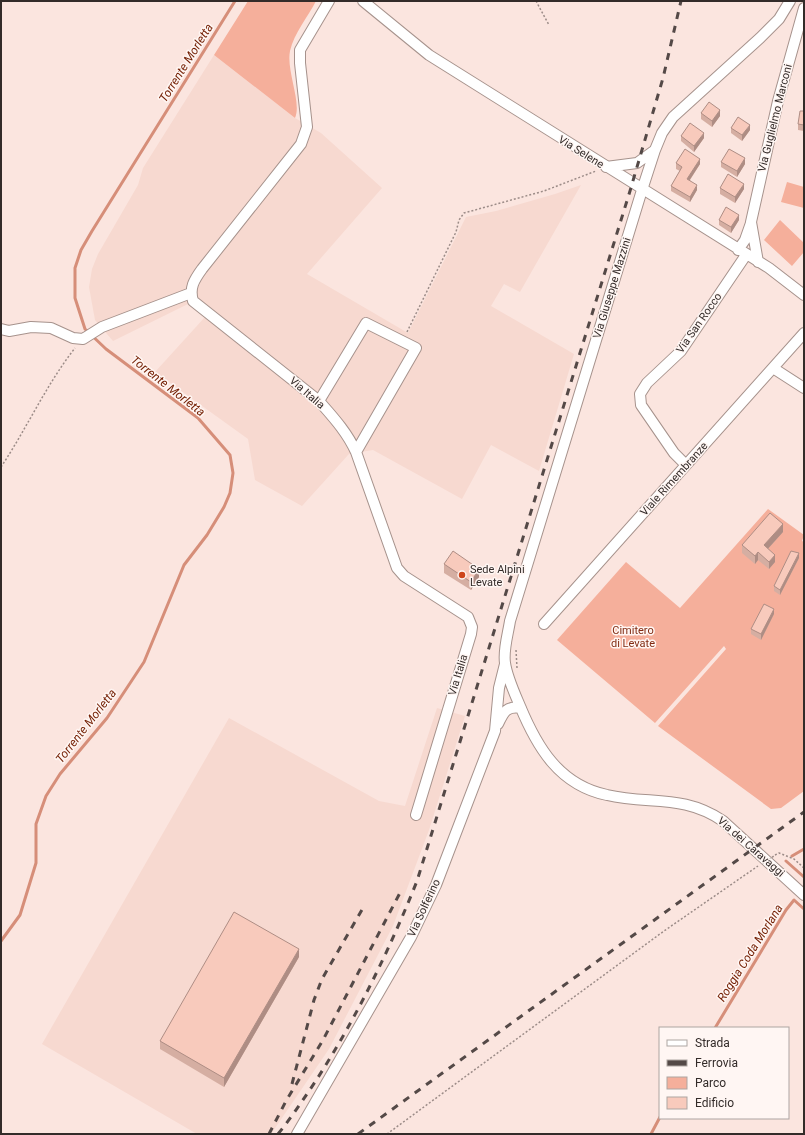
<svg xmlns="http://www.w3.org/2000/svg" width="805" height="1135" viewBox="0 0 805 1135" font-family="Roboto,sans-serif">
  <rect width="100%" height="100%" fill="#fbe5df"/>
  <path fill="#f7d9d0" d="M214,55L295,118L321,133L382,188L307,274L408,333L466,217L496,211L555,194L581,185L520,292L504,284L491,306L574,354L539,471L491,445L462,499L373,450L349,454L302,506L255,480L248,439L155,372L205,317L188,304L113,341L95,320L89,287L92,269L98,254L138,185L143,168Z
    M437,708L465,716L429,830L393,926L329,1049L271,1134H197L42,1044L229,718L379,801L405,806Z"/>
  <path fill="#f5af9b" d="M248,1H316C308,17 294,33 290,51C286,70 302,103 295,118L214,55Z
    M787,182L804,187V208L781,202Z
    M780,220L804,243V252L792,266L764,240Z
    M768,509L804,535L802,541L804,542V791L781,808L771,809L658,726L726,649L724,646L655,723L557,640L626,562L680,608Z"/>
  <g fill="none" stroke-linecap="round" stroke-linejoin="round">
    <path stroke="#d68e79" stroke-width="3" d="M792,856L804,849
      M786,861L804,877
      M1,941L20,915L36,863V824L46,796L60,774L107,718L144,662L184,565L207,535L224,507L230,493L233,473L230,455L198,418L106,349L85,329L75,298V268L81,250L92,231L235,1
      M715,1028L786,910L794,900L804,909
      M651,1134L660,1117"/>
    <defs>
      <path id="minor" d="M329,1L300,50V63L307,127L301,144L202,269C194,280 189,288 193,301L319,401C333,417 347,432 356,452L397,568L404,576L468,617L472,627L471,634L416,815
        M363,1L429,55L769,268L804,295
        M790,1L779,19L760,38L673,117L662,133L655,150L642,190L510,621C508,634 503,650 505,663C507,677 514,692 520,706C537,747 559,785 607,795C650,805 683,794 723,821L804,895
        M606,167L637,163L655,150
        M738,250L745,240L751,223
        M758,262L751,222L778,101L804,8
        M1,329L9,331L31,327L51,328L73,338L83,339L102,327L191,293
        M773,368L804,388
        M319,401L366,323L416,348L356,452
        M686,465L674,453L641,405L640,394L647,383L681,351L746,255
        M544,624L804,333
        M498,724C504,711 507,706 521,708
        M297,1134L411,937L436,885L495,731L499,688L505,664"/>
    </defs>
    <use href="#minor" stroke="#a6928c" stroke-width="12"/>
    <path stroke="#9c8c88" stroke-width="1.5" stroke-dasharray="2 2" stroke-linecap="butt" d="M536,1L549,25
      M407,332L456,232L459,220L464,213L544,191L596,171
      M1,467C27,428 46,385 75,348
      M516,650L517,668
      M775,855L779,853L794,859L804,868
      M387,1134L664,931L758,866"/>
    <use href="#minor" stroke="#fff" stroke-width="10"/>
    <path stroke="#544947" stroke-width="3" stroke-dasharray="7 7" stroke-linecap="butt" d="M292,1084L314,1000L322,979L363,908
      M269,1134L286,1101L323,1040L402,889
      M278,1134C291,1118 303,1100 315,1082C356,1019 389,951 417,881L630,191L663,78L681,1
      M358,1134L804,812"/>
    <path stroke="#9c8c88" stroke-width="1.5" stroke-dasharray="2 2" stroke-linecap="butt" d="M762,864L774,856"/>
  </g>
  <path fill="#d5aea2" d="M804,111V131L798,130V124Z
    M701,113L720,116L712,127L701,119Z
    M731,128L750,130L742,141L731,133Z
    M681,136L704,138L694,152L681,141Z
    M721,162L745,164L737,177L721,167Z
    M676,163L700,164L690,180L697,190L690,202L671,191V186L680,171L676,169Z
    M720,188L744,189L735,203L720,194Z
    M719,220H739L731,233L719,225Z
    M783,532L768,549L775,562L769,569L758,560L755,564L742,553V545Z
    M799,558L780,595L774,591V586Z
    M444,564L479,577L471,590L444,573Z
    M774,614L761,640L751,634V629Z
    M299,957L224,1087L160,1049V1041Z"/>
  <path fill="#ae8d84" d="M720,110V116L712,127V121Z
    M750,125V130L742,141V135Z
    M704,133V138L694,152V146Z
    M745,158V164L737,177V171Z
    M700,159V164L687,184V179Z
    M744,184V189L735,203V197Z
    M697,185V190L690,202V197Z
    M739,215V220L731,233V227Z
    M783,524V532L764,553V545Z
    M758,552V560L755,564V556Z
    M799,553V558L780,595V590Z
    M775,555V562L769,569V562Z
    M479,569V577L471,590V582Z
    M774,609V614L761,640V634Z
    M299,949V957L224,1087V1078Z"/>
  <path fill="#f8cabc" stroke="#ae8d84" d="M709,102L720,110L712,121L701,113Z
    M800,111H804V125L798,124Z
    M738,117L750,125L742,135L731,128Z
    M690,123L704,133L694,146L681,136Z
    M685,149L700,159L687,179L697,185L690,197L671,186L682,167L676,163Z
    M729,149L745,158L737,171L721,162Z
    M728,174L744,184L735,197L720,188Z
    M726,207L739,215L731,227L719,220Z
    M770,513L783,524L764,545L775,555L769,562L758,552L755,556L742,545Z
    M453,551L479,569L471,582L444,564Z
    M791,551L799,553L780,590L774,586Z
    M764,604L774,609L761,634L751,629Z
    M234,912L299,949L224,1078L160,1041Z"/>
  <circle fill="#ce451b" stroke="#fff6f3" stroke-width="1.5" cx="462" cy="575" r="4"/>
  <g text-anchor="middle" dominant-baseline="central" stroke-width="3" stroke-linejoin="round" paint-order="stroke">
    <g font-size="11" fill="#332b29" stroke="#fff6f3">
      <text transform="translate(775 118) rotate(-76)">Via Guglielmo Marconi</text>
      <text transform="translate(581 152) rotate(32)">Via Selene</text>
      <text transform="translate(612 288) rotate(-73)">Via Giuseppe Mazzini</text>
      <text transform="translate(699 323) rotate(-55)">Via San Rocco</text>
      <text transform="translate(307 393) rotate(41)">Via Italia</text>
      <text transform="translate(674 479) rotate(-48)">Viale Rimembranze</text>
      <text transform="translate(458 675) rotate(-73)">Via Italia</text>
      <text transform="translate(751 847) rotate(41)">Via dei Caravaggi</text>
      <text transform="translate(424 908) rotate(-65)">Via Solferino</text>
    </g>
    <g font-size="11" fill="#332b29" stroke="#fff6f3" text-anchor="start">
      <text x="470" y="569">Sede Alpini<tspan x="470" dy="13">Levate</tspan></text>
    </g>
    <g font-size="11" fill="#822c13" stroke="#fff6f3">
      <text x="633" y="630">Cimitero<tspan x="633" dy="13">di Levate</tspan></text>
    </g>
    <g font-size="12" font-style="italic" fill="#731e02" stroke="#fff6f3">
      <text transform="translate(186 63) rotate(-58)">Torrente Morletta</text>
      <text transform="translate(168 386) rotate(38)">Torrente Morletta</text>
      <text transform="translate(86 726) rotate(-52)">Torrente Morletta</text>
      <text transform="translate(750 953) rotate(-58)">Roggia Coda Morlana</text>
    </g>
  </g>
  <rect width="805" height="1135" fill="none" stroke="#332b29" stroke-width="4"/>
  <rect x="659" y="1027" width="130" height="92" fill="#fff6f3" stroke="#ada5a2"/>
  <rect x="667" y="1040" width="20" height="6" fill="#ffffff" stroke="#ada5a2"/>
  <text x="695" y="1047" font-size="12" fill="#332b29">Strada</text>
  <rect x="667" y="1060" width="20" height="6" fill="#544947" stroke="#ada5a2"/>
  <text x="695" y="1067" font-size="12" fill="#332b29">Ferrovia</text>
  <rect x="667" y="1077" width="20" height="12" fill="#f5af9b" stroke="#ada5a2"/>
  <text x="695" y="1087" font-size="12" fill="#332b29">Parco</text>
  <rect x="667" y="1097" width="20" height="12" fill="#f8cabc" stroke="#ada5a2"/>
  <text x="695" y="1107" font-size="12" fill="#332b29">Edificio</text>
</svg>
